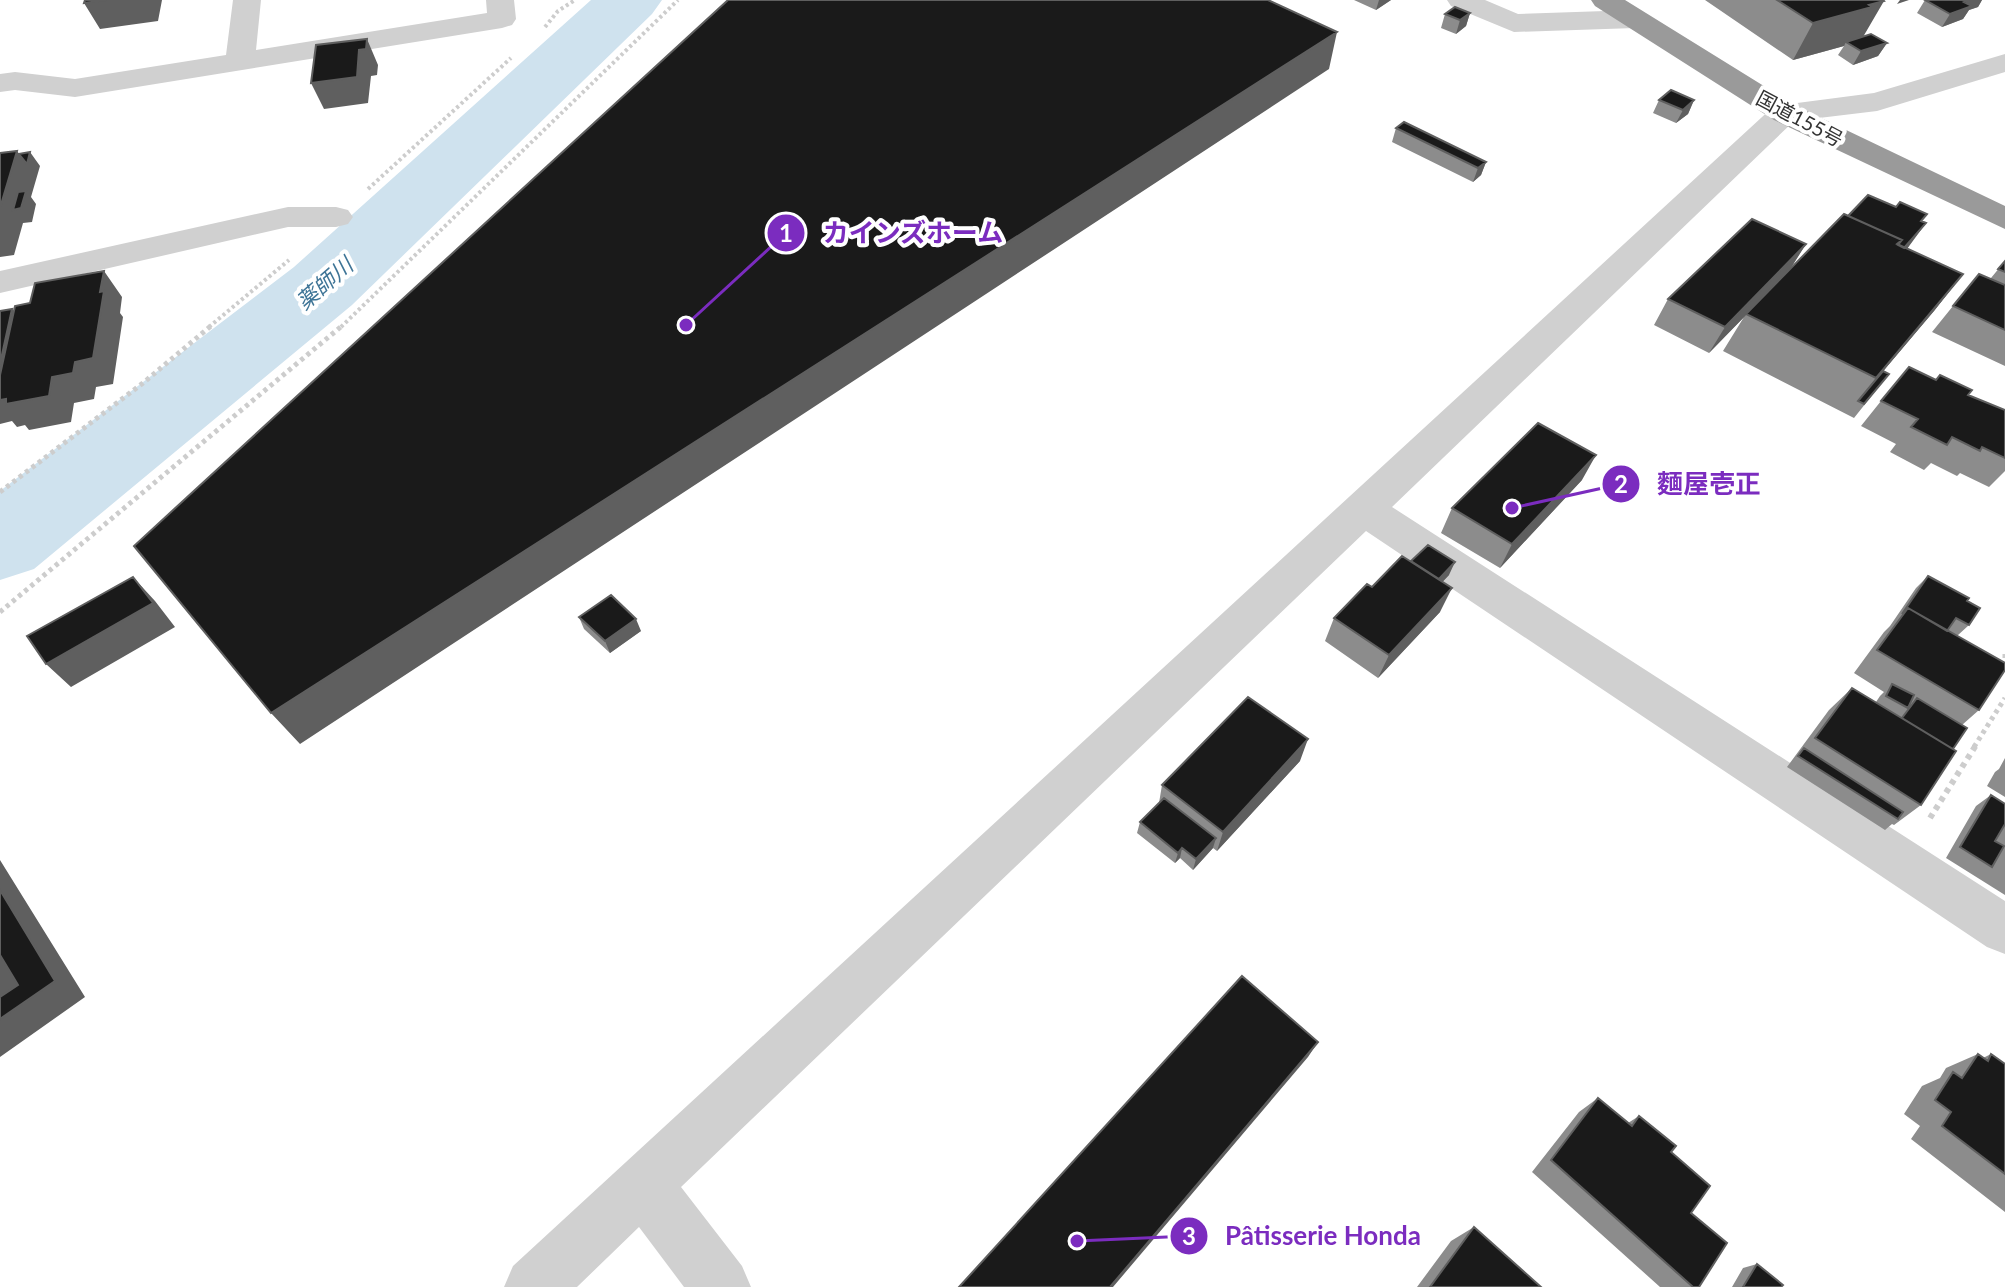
<svg xmlns="http://www.w3.org/2000/svg" width="2005" height="1287" viewBox="0 0 2005 1287" font-family="Lato,'Noto Sans JP',sans-serif">
  <rect width="100%" height="100%" fill="#fff"/>
  <g fill="none" stroke-linecap="round" stroke-linejoin="round">
    <path fill="#cfe2ee" fill-rule="evenodd" d="M591,0H662L652,14L352,305L34,569L0,580V491L294,267Z"/>
    <path stroke="#cdcdcd" stroke-width="4" stroke-dasharray="3 3" stroke-linecap="butt" d="M545,27L558,11L575,0
      M368,189L511,58
      M209,327L289,260
      M341,327L678,0"/>
    <path stroke="#cdcdcd" stroke-width="5" stroke-dasharray="4 4" stroke-linecap="butt" d="M0,492L143,383L212,325
      M0,612L343,325
      M2005,654V668
      M1974,747L2005,698"/>
    <path stroke="#cdcdcd" stroke-width="6" stroke-dasharray="5 5" stroke-linecap="butt" d="M1930,818L1976,745"/>
    <path fill="#d0d0d0" fill-rule="evenodd" d="M233,0H261L256,50L487,13L486,0H514L516,19L512,25L502,28L75,97L15,90L0,92V74L15,72L75,79L226,55Z
      M1447,0H1485L1518,14L1635,10L1645,13L1649,19L1645,25L1635,28L1514,32L1451,6Z
      M2005,54V72L1877,111L1794,121L1392,507L2005,901V954L1987,947L1366,531L681,1187L742,1266L751,1287H684L639,1227L577,1287H504L513,1266L1774,106L1874,93Z
      M288,207H336L348,210L353,217L348,224L336,227H288L0,293V271Z"/>
    <path fill="#9a9a9a" fill-rule="evenodd" d="M1591,0H1625L1796,106L2005,206V229L1774,120L1595,6Z"/>
  </g>
  <path fill="#8c8c8c" d="M1354,0H1391L1376,10Z
    M1705,0H1883L1863,36L1887,43L1878,56L1853,65L1838,55L1844,46L1793,60Z
    M1925,0H1982L1978,7L1969,10L1963,19L1942,27L1917,13Z
    M1470,13L1466,26L1456,34L1441,28L1445,14Z
    M1659,100H1694L1688,114L1676,123L1653,113Z
    M1396,128L1486,162L1481,175L1473,182L1392,142Z
    M1848,216L1922,221L1907,249L1963,274L1934,311L1883,371L1889,374L1854,418L1723,351L1744,317L1709,353L1654,325L1668,299L1806,244L1790,269Z
    M2005,261V366L1932,332L1953,306L1991,278Z
    M1968,395L2005,410V471L1989,487L1960,473L1957,476L1931,463L1924,470L1890,452L1896,444L1861,426L1881,401Z
    M1582,480L1500,568L1441,533L1452,508Z
    M1411,562L1449,575L1442,582L1440,612L1378,678L1325,641L1334,618L1372,587Z
    M1928,576L1967,601L1969,625L1957,636L1979,710L1962,725L1953,749L1921,805L1894,825L1892,824L1885,830L1787,767L1829,710L1852,688L1876,702L1880,696L1884,692L1854,673L1884,632L1890,626L1916,588Z
    M579,617L641,631L610,653L584,629Z
    M2005,758V797L1987,786L1995,772L1999,769Z
    M1300,761L1217,851L1213,848L1193,870L1180,858L1175,863L1137,833L1140,822L1159,803L1162,785Z
    M1991,795L2005,804V895L1946,858L1976,806Z
    M1978,1054L1983,1058L1991,1054L2005,1064V1212L1911,1139L1920,1126L1904,1114L1922,1086L1940,1078L1946,1068Z
    M1598,1098L1628,1123L1639,1116L1671,1152L1691,1213L1699,1287H1660L1532,1172L1579,1112Z
    M1474,1227L1541,1287H1417L1451,1241Z
    M1757,1264L1781,1287H1732L1743,1268Z"/>
  <path fill="#5f5f5f" d="M106,0H162L158,21L100,29L84,3Z
    M1379,0H1391L1376,10Z
    M1900,0H1909L1897,4Z
    M1969,0H1982L1978,7L1969,10L1963,19L1942,27L1950,14L1964,2Z
    M1884,1L1863,37L1846,42L1844,46L1793,60L1813,23Z
    M1470,13L1466,26L1456,34L1460,20Z
    M1337,32L1329,69L300,744L271,713Z
    M367,39L378,65L377,75L371,76L368,103L324,109L311,83L359,50Z
    M1887,43L1878,56L1853,65L1861,51Z
    M1694,100L1688,114L1676,123L1683,110Z
    M17,151L27,164L30,152L40,166L31,197L36,204L32,222L23,223L14,255L0,257V208Z
    M1486,162L1481,175L1473,182L1478,168Z
    M1926,223L1907,249L1901,251Z
    M1806,244L1789,271L1709,353L1725,327Z
    M104,271L122,297L120,313L123,317L113,384L96,387L94,399L74,403L71,422L29,430L25,425L17,427L12,421L0,424V364L12,309L33,335L52,377L75,362L100,292Z
    M1963,274L1934,311L1858,401L1876,378Z
    M1596,455L1582,480L1500,568L1512,544Z
    M1455,562L1449,575L1433,592L1439,579Z
    M133,577L155,601L175,627L71,687L46,664Z
    M1452,588L1440,612L1378,678L1389,655Z
    M636,619L641,631L610,653L605,641Z
    M1308,739L1300,761L1217,851L1223,832Z
    M1216,838L1213,848L1193,870L1196,859Z
    M1182,848L1180,858L1175,863L1178,853Z
    M0,860L85,997L0,1057Z
    M1318,1042L1308,1057L1113,1287H1110Z"/>
  <path fill="#1a1a1a" stroke="#5f5f5f" stroke-width="2" d="M85,0H106L84,3Z
    M728,0H1268L1337,32L271,713L134,546Z
    M1777,0H1883L1884,1L1869,5L1872,7L1813,23Z
    M1925,0H1969L1964,2L1972,6L1950,14Z
    M1455,7L1470,13L1460,20L1445,14Z
    M1871,34L1887,43L1861,51L1846,42Z
    M367,39L366,49L359,50L357,77L311,83L316,45Z
    M1671,90L1694,100L1683,110L1659,100Z
    M1404,122L1486,162L1478,168L1396,128Z
    M17,151L0,208V153Z
    M30,152L27,164L19,154Z
    M26,191L21,208L13,210L18,192Z
    M1868,195L1896,207L1900,202L1927,214L1921,221L1926,223L1904,248L1898,245L1902,240L1848,216Z
    M1844,214L1902,240L1897,244L1963,274L1876,378L1746,314Z
    M1752,219L1806,244L1725,327L1668,299Z
    M2005,261V272L1998,269Z
    M104,271L100,292L104,291L93,358L75,362L73,373L52,377L49,396L6,404V399L0,400V375L15,306L30,303L35,283Z
    M1979,274L2005,285V330L1953,306Z
    M12,309L0,364V311Z
    M1909,367L1936,380L1940,375L1972,390L1968,395L2005,410V458L1982,447L1980,451L1952,437L1947,445L1911,427L1918,419L1881,401Z
    M1883,371L1889,374L1864,404L1858,401Z
    M1538,423L1596,455L1512,544L1452,508Z
    M1428,545L1455,562L1439,579L1411,561Z
    M1402,556L1452,588L1389,655L1334,618L1367,584L1372,587Z
    M1928,576L1969,598L1967,601L1980,608L1969,625L1956,618L1947,631L1908,608L1902,614Z
    M133,577L153,603L46,664L27,636Z
    M611,595L636,619L605,641L579,617Z
    M1908,608L2005,663V670L1979,710L1877,650Z
    M1892,684L1914,695L1908,708L1886,696Z
    M1852,688L1956,751L1921,805L1815,738Z
    M1248,697L1308,739L1223,832L1162,785Z
    M1917,698L1967,728L1953,749L1902,718Z
    M1804,748L1903,812L1898,819L1798,756Z
    M1991,795L2005,804V824L1995,841L2004,846L1992,867L1960,847Z
    M1164,798L1216,838L1196,859L1182,848L1178,853L1140,822Z
    M0,890L55,981L0,1019V997L18,985L0,955Z
    M1242,976L1318,1042L1110,1287H959Z
    M1978,1054L1988,1061L1991,1054L2005,1064V1174L1942,1126L1951,1112L1935,1100L1953,1072L1962,1078Z
    M1598,1098L1632,1126L1639,1116L1676,1146L1671,1152L1710,1186L1691,1213L1727,1243L1699,1287H1693L1551,1160Z
    M1474,1227L1541,1287H1430Z
    M1757,1264L1783,1285L1781,1287H1743Z"/>
  <g text-anchor="middle" dominant-baseline="central" stroke-width="8" stroke-linejoin="round" paint-order="stroke">
    <g font-size="20" fill="#333" stroke="#fff">
      <text transform="translate(1800 118) rotate(28)">国道155号</text>
    </g>
    <g font-size="22" font-style="italic" fill="#3f7597" stroke="#fff">
      <text transform="translate(324 283) rotate(-41)">薬師川</text>
    </g>
  </g>
  <path fill="none" stroke="#7b2cbf" stroke-width="3" d="M686 325L786 233M1512 508L1621 484M1077 1241L1189 1236"/>
  <g fill="#7b2cbf" stroke="#fff" stroke-width="3">
    <circle cx="686" cy="325" r="8"/>
    <circle cx="1512" cy="508" r="8"/>
    <circle cx="1077" cy="1241" r="8"/>
    <circle cx="786" cy="233" r="20"/>
    <circle cx="1621" cy="484" r="20"/>
    <circle cx="1189" cy="1236" r="20"/>
  </g>
  <g font-size="24" text-anchor="middle" font-weight="bold" fill="#fff">
    <text x="786" y="242">1</text>
    <text x="1621" y="493">2</text>
    <text x="1189" y="1245">3</text>
  </g>
  <g font-size="26" text-anchor="middle" font-weight="bold" fill="#7b2cbf" stroke="#fff" stroke-width="8" stroke-linejoin="round" paint-order="stroke">
    <text x="913" y="242">カインズホーム</text>
    <text x="1709" y="493">麵屋壱正</text>
    <text x="1323" y="1245">Pâtisserie Honda</text>
  </g>
</svg>
